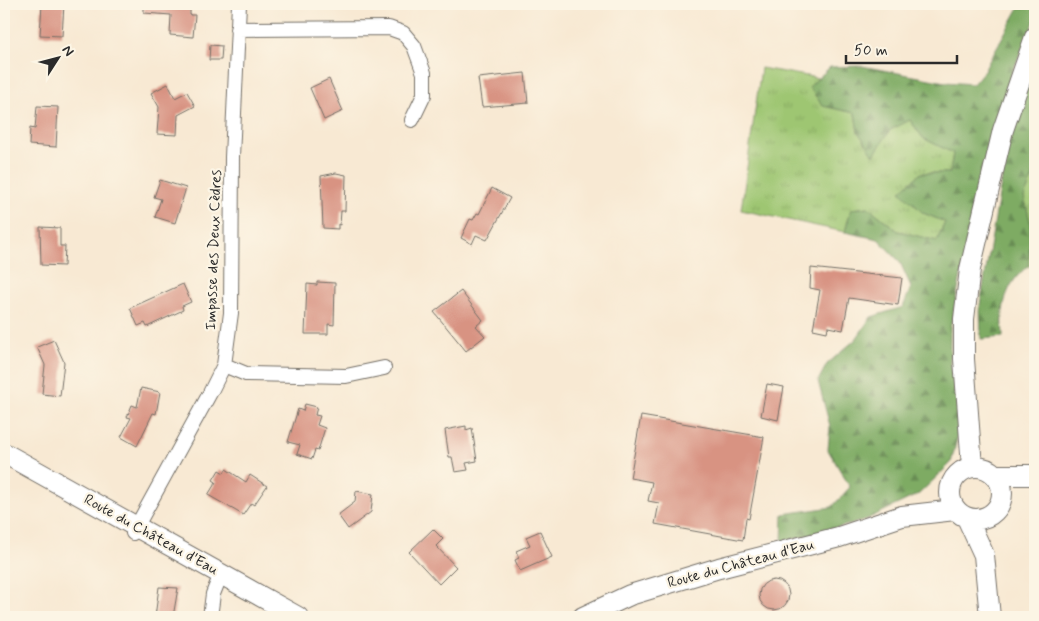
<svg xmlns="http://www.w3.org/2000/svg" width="1039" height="621" viewBox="0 0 1039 621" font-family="Mynerve,sans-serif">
  <defs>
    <pattern id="grass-tufts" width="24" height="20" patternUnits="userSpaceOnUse" patternTransform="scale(1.25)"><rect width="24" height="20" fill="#9ec672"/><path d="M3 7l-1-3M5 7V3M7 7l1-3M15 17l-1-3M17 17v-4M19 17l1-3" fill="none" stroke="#88aa63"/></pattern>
    <pattern id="forest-firs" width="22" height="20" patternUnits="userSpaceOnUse" patternTransform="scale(1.25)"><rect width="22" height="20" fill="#7eab64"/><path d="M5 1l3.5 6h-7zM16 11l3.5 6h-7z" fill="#678b53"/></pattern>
  </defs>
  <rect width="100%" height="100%" fill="#fcf5e5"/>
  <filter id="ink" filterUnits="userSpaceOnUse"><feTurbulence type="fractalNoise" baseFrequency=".02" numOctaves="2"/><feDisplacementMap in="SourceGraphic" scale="10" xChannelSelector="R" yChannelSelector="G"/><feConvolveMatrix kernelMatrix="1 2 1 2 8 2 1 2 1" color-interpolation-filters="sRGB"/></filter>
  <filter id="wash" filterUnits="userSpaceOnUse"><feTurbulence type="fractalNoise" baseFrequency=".0096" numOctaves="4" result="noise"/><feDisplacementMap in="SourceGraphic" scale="20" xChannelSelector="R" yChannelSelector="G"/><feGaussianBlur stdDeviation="1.12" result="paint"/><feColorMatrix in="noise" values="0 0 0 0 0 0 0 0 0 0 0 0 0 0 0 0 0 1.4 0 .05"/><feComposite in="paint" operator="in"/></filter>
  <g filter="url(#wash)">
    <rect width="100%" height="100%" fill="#f8e9d3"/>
    <path fill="url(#grass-tufts)" stroke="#64784e" d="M761,68L818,78L809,87L823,106L855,113L858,132L874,154L890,130L910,120L923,138L953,153L950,173H921L923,213L945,222L937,241L898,231L868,207L851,209L845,232L741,210Z
      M1035,172V267L1028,266L1031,225L1024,197Z"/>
    <path fill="url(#forest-firs)" stroke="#546b48" d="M1021,4L1035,5V20L1010,77L988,146L950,328V366L961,423L951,463L919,494L863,521L782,542L783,514L832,507L850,487L828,450L830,426L818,381L827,364L856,339L871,317L903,307L911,287L900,262L878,239L845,232L851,209L868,207L898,231L937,241L945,222L923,213L900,191L921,173H950L953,153L923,138L910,120L890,130L874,155L858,132L855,113L823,106L809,87L830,67L862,66L945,82L973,84L983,72Z
      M1035,58V172L1024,197L1031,225L1028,266C1004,285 1001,308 1003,337L981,339L980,305L1007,149Z"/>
    <g id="blocks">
      <path fill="#d89382" d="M42,4H64L62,36L40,35Z
        M144,4H190V15H195L193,37L170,35L171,15L144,13Z
        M210,45L222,46L221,60H209Z
        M525,73L528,103L482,107L478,78Z
        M329,79L343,111L324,120L310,88Z
        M168,84L175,98L187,92L195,106L178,115L177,135L157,134L159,107L151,93Z
        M37,106L58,107L56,147L29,145L30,128L35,129Z
        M336,173L346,175L345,211H341L340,225L338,224V229L323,228L321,176Z
        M160,180L186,188L175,223L155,217L161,199L154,197Z
        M492,188L510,198L487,240L476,235L472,244L461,238L470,219L473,220L477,213L479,214Z
        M40,227L60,228V246H65L64,266L41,265Z
        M811,268L902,278L898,305L849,298L843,330L828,327L827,332L813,329L820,290L810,288Z
        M317,282L335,283L334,325L328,324V334H305L307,284L317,285Z
        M183,284L191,302L182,306L183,310L147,327L145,323L138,326L130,308Z
        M461,291L483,320L476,326L485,336L466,351L434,312Z
        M54,340L64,362L60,396L42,394L45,365L37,347Z
        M767,384L784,387L778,420L761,416Z
        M141,388L160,392L156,414L153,413L137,446L121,437L131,418L127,417L132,405L137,407Z
        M305,404L317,407L315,415L320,416L317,425L325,428L318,451L315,450L312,459L297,454L300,445L288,442L298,409L303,411Z
        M641,416L764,437L749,519L746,518L743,540L655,524L659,503L648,501L652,482L630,478Z
        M466,426V430L472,428L477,461L466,463L468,470L455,472L452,457H449L445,430Z
        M226,469L246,482L250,475L267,486L254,505L251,503L243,515L208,495L216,482L213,480L219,470L224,473Z
        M356,491L373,494L371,512L348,529L338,515L355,502Z
        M433,529L443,539L436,546L456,567L439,584L409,552Z
        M540,531L552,557L520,571L515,560L519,558L516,551L530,545L526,537Z
        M759 595a15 15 0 1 1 30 0a15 15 0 1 1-30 0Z
        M159,587L178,588L173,617H155Z"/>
    </g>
  </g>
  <g filter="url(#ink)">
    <use href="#blocks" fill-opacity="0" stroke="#736e66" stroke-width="1"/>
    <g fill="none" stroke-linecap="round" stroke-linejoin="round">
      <defs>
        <path id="street" d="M237,29L389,28L403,33L414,46L424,73V95L412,120
          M224,365L246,374L346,376L384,368
          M133,533L210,393L224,365L231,313L232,157L239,4
          M210,617L213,594L221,574"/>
        <path id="secondary" d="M4,453L298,617
          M950 493a26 26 0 1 1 52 0a26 26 0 1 1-52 0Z
          M972,467L964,359V319L970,269L1003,130L1035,37
          M996,475H1035
          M967,518L984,555L990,617
          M583,617L630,595L719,568L839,537L902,516L955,510"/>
      </defs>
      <use href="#street" stroke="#736e66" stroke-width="16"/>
      <use href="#secondary" stroke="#736e66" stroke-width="22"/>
      <use href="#street" stroke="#fff" stroke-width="14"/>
      <use href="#secondary" stroke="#fff" stroke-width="20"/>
    </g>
  </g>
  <g text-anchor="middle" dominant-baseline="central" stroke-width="4.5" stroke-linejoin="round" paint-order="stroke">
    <g font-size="15" fill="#2b2b2b" stroke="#fcf5e5">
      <text transform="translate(214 250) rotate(-88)">Impasse des Deux Cèdres</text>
      <text transform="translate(151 535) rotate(29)">Route du Château d'Eau</text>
      <text transform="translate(741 564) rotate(-15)">Route du Château d'Eau</text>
    </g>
  </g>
  <rect width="1039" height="621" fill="none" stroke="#fcf5e5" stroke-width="20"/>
  <g transform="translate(58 58) rotate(54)" stroke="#fcf5e5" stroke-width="4" paint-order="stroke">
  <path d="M0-4L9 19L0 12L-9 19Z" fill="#2b2b2b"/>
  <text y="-8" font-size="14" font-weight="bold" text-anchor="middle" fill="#2b2b2b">N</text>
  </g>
  <path d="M846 55v8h111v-8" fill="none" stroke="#2b2b2b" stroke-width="2.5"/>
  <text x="854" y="55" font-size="15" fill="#2b2b2b" stroke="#fcf5e5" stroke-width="4" paint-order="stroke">50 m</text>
</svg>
